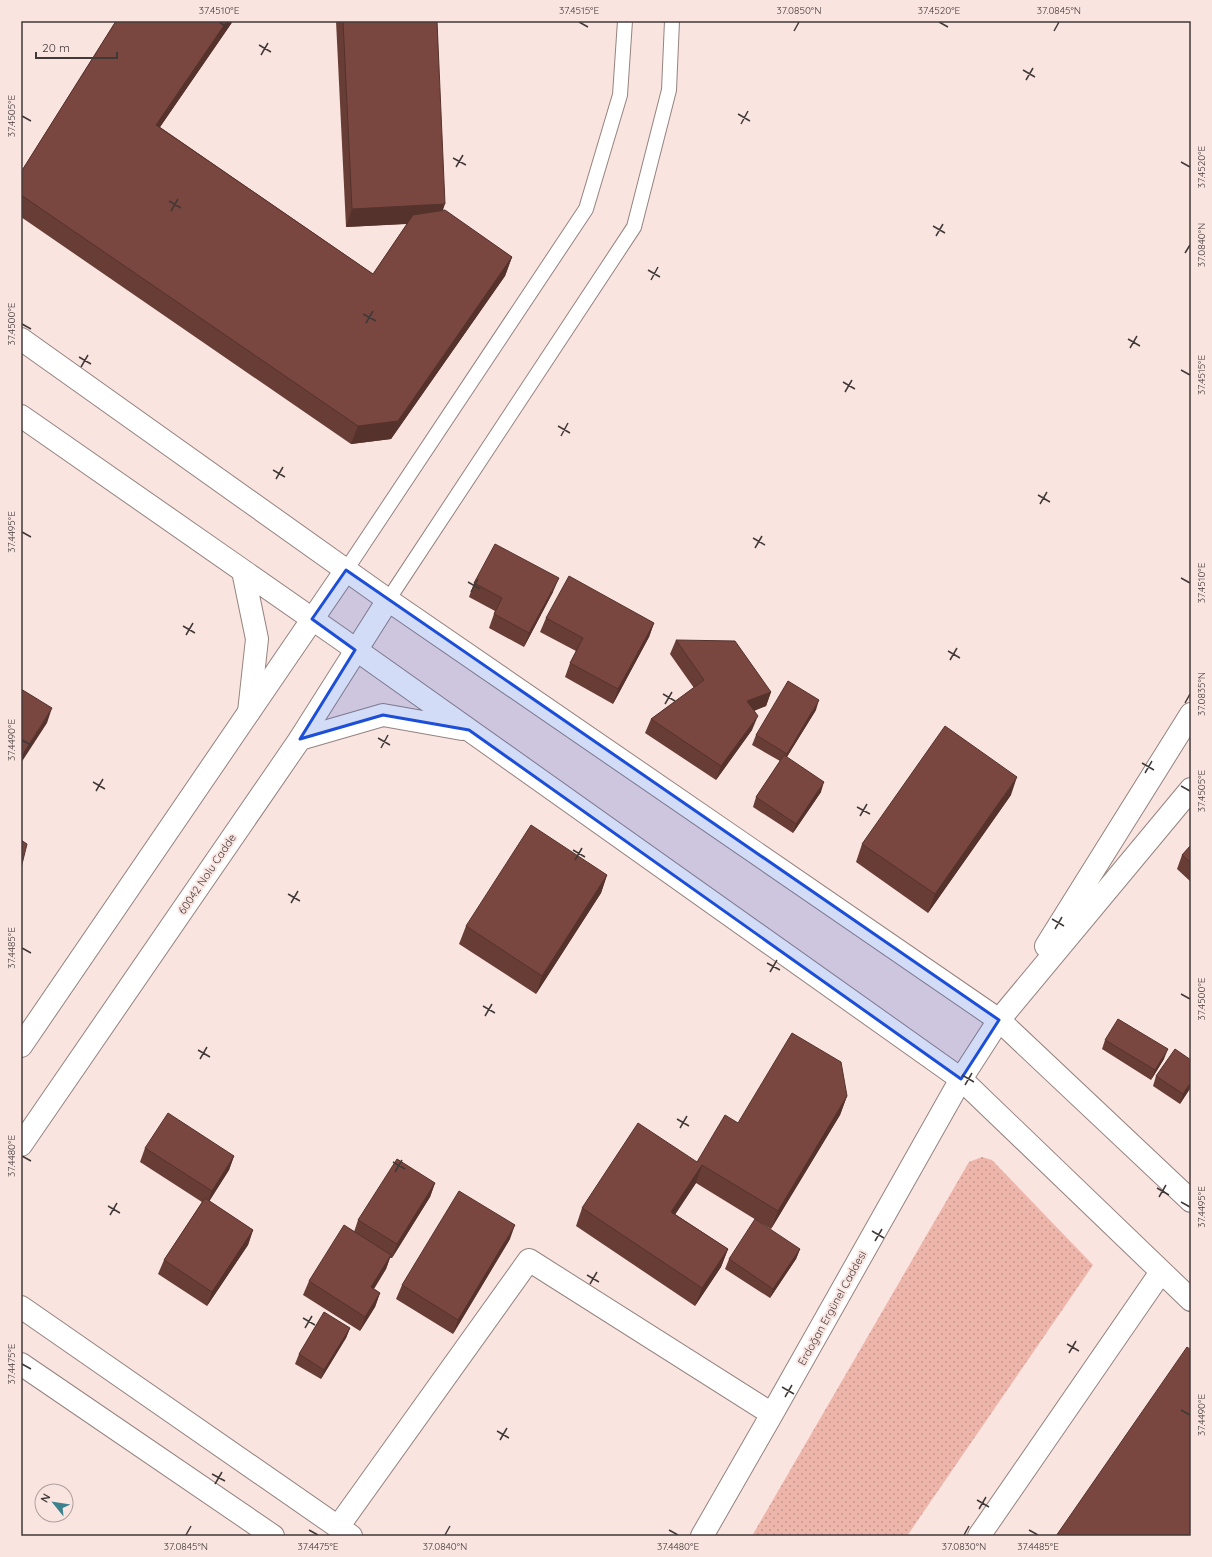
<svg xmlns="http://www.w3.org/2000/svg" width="1212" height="1557" viewBox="0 0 1212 1557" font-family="Quicksand,sans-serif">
  <defs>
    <pattern id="grass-dots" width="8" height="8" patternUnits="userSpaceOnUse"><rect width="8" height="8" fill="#eeb6ab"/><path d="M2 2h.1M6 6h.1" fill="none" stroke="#c2958c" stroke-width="1.8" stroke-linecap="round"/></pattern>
  </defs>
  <rect width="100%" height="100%" fill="#f9e4e0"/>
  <path fill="url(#grass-dots)" d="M982,1157L992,1160L1093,1265L907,1536H752L969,1162Z"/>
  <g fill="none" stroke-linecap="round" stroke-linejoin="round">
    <defs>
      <path id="service" d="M346,570L586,209L620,95L625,21
        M388,600L634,227L669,90L672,21"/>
      <path id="minor" d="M1046,946L1191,714
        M21,1307L351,1536
        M21,1364L273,1536
        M338,1527L529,1260L772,1414
        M702,1536L772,1414L961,1079L999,1020L1191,789
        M979,1536L1161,1272"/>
      <path id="tertiary" d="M21,1046L346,570
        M21,1145L300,739L388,600"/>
      <path id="secondary" d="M21,339L388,600L999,1020L1191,1201
        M21,416L341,639L961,1079L1191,1300
        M243,571L257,639L249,712
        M300,739L383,715L462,729"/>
    </defs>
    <use href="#service" stroke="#95837f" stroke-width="16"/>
    <use href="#minor" stroke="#95837f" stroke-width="24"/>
    <use href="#tertiary" stroke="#95837f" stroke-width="24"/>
    <use href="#secondary" stroke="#95837f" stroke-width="24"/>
    <use href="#service" stroke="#fff" stroke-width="14"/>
    <use href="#minor" stroke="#fff" stroke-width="22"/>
    <use href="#tertiary" stroke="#fff" stroke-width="22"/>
    <use href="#secondary" stroke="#fff" stroke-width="22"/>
  </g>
  <path fill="#683d36" d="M116,21H233L160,127L373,274L407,224L346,227L336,21H437L443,211L512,257L505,276L391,439L351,444L21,217V172Z
    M474,583L553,592L524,647L489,628L495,611L469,597Z
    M546,618L654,623L649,637L613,704L565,677L570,663L576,651L540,632Z
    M676,640L771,692L766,706L754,711L752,730L716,780L645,733L651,719L694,688L670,654Z
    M816,710L787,757L821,792L793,833L753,807L756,797L780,761L752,745L756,735Z
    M1011,795L928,913L856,862L862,844Z
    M1191,845V882L1177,869L1182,855Z
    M607,875L601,893L536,994L459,944L466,926Z
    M1105,1040L1164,1059L1151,1080L1102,1049Z
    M1191,1060V1087L1180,1104L1153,1086L1156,1076Z
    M847,1096L840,1115L771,1229L696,1183L675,1214L728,1249L721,1267L695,1306L576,1226L582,1208L697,1162L738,1123Z
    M145,1148L234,1156L229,1170L209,1201L253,1230L248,1245L207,1306L158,1274L164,1260L202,1202L140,1162Z
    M435,1183L430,1197L392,1258H390L386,1269L374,1289L380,1293L375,1307L360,1331L303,1295L309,1281L354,1232L358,1220Z
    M510,1239L453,1334L396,1299L402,1285Z
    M800,1249L796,1259L770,1298L725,1269L729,1259Z
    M350,1328L346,1338L321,1379L295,1364L299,1354Z"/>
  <path fill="#55322c" d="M227,21H233L149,143L156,125Z
    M445,204L439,222L346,227L352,209Z
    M512,257L505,276L391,439L351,444L358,426Z
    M559,578L553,592L524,647L529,633Z
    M654,623L649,637L613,704L618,689Z
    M771,692L766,706L742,715L747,701Z
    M819,700L816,710L783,763L787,754Z
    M52,708L47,723L21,763V757Z
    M758,716L752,730L716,780L721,766Z
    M1017,777L1011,795L928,913L935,894Z
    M824,782L821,792L793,833L796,824Z
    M607,875L601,893L536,994L542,976Z
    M1168,1049L1164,1059L1151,1080L1155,1070Z
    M1191,1082V1087L1180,1104L1183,1094Z
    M847,1096L840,1115L771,1229L778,1211Z
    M234,1156L229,1170L207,1205L212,1191Z
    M702,1165L696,1183L665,1230L671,1212Z
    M435,1183L430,1197L392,1258L397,1244Z
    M515,1225L510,1239L453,1334L458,1320Z
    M253,1230L248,1245L207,1306L212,1292Z
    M728,1249L721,1267L695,1306L702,1288Z
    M800,1249L796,1259L770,1298L773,1289Z
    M391,1255L386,1269L366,1301L371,1287Z
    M380,1293L375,1307L360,1331L365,1317Z
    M350,1328L346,1338L321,1379L324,1370Z"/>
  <path fill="#79473f" stroke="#55322c" d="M116,21H227L156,125L373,274L413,215L445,210L512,257L398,421L358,426L21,195V172Z
    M343,21H437L445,204L352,209Z
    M495,544L559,578L529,633L494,614L502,598L474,583Z
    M569,576L654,623L618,689L570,663L583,638L546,618Z
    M676,640L735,641L771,692L747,701L758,716L721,766L651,719L704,680Z
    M788,681L819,700L787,754L756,735Z
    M21,689L52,708L21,757Z
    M945,726L1017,777L935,894L862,844Z
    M784,755L824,782L796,824L756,797Z
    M531,825L607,875L542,976L466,926Z
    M21,840L27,844L21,868Z
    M1191,845V863L1182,855Z
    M1118,1019L1168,1049L1155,1070L1105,1040Z
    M792,1033L841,1062L847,1096L778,1211L702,1165L671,1212L728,1249L702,1288L582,1208L638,1123L697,1162L725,1115L738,1123Z
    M1175,1049L1191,1060V1082L1183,1094L1156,1076Z
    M168,1113L234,1156L212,1191L145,1148Z
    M397,1159L435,1183L397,1244L358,1220Z
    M459,1191L515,1225L458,1320L402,1285Z
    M205,1198L253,1230L212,1292L164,1260Z
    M755,1219L800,1249L773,1289L729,1259Z
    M344,1225L391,1255L371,1287L380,1293L365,1317L309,1281Z
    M324,1312L350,1328L324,1370L299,1354Z
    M1187,1347L1191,1350V1536H1056Z"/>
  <path fill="#1d4ed8" fill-opacity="0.2" stroke="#1d4ed8" stroke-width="3" stroke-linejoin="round" d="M346,570L999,1020L961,1079L469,730L383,715L300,739L355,650L312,619Z"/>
  <path fill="none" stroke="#413938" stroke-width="1.5" d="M219,22L227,27M579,22L588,27M939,22L948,27M794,31L799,22M1054,31L1059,22M259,45L271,52M261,55L268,43M1023,70L1035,77M1026,80L1033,68M738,114L750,121M22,116L31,121M741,124L748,111M453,158L466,165M1181,162L1190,167M456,167L463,155M169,201L181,208M171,211L178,199M933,226L945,233M936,236L943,224M1185,253L1190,245M648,270L660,277M651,280L658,267M363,314L376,321M366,323L373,311M22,324L31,329M1128,339L1140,346M1130,348L1137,336M79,357L91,364M81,367L88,355M1181,370L1190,375M843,382L855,389M845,392L852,380M558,426L570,433M561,436L568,423M273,470L285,477M276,479L283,467M1038,495L1050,502M1040,504L1047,492M22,532L31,537M753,538L765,545M755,548L762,536M1181,578L1190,583M468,582L480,589M471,592L478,579M183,626L195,633M186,635L193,623M948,651L960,658M950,660L957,648M663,694L675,701M1185,703L1190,694M665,704L672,692M378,738L390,745M22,740L31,745M381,748L388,735M1142,763L1154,770M1145,773L1152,761M93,782L105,789M1181,786L1190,791M96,791L103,779M857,807L870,814M860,816L867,804M573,850L585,857M575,860L582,848M288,894L300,901M291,903L298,891M1052,919L1064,926M1055,929L1062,917M22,948L31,953M767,963L780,970M770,972L777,960M1181,994L1190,999M483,1006L495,1013M485,1016L492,1004M198,1050L210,1057M200,1059L207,1047M962,1075L974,1082M965,1085L972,1073M677,1119L689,1126M680,1128L687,1116M22,1156L31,1161M393,1162L405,1169M395,1172L402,1160M1157,1188L1169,1195M1159,1197L1166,1185M1181,1202L1190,1207M108,1206L120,1213M110,1215L117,1203M872,1231L884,1238M875,1241L882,1229M587,1275L599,1282M590,1284L597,1272M303,1318L315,1325M305,1328L312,1316M1067,1344L1079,1351M1069,1353L1076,1341M22,1364L31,1369M782,1387L794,1394M785,1397L792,1385M1181,1410L1190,1415M497,1431L509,1438M500,1440L507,1428M212,1474L225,1481M215,1484L222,1472M977,1500L989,1507M979,1509L986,1497M309,1530L318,1535M669,1530L678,1535M1029,1530L1038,1535M186,1535L191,1526M445,1535L450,1526M964,1535L969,1526"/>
  <g text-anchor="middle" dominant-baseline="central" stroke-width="4" stroke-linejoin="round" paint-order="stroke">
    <g font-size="11" fill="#413938" stroke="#f9e4e0">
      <text transform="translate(207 874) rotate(-56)">60042 Nolu Cadde</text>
      <text transform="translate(832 1308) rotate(-61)">Erdoğan Ergünel Caddesi</text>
    </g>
  </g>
  <rect width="1212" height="1557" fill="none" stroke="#f9e4e0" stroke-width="44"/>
  <g transform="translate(54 1503) rotate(300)"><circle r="19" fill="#f9e4e0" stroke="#afa09d"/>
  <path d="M0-3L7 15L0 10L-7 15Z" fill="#3c818e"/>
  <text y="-6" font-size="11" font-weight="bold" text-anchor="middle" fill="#413938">N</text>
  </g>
  <path d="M36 52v6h81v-6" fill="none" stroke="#413938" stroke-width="2"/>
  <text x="42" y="52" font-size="12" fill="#413938" stroke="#f9e4e0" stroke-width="3" paint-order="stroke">20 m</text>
  <rect x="22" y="22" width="1168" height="1513" fill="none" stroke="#413938" stroke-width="1.5"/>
  <g font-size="10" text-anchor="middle" fill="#413938">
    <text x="219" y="14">37.4510°E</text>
    <text x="579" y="14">37.4515°E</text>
    <text x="799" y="14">37.0850°N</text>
    <text x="939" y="14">37.4520°E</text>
    <text x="1059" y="14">37.0845°N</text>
    <text transform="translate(11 116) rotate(-90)" y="4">37.4505°E</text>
    <text transform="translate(1201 167) rotate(-90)" y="4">37.4520°E</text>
    <text transform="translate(1201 245) rotate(-90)" y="4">37.0840°N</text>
    <text transform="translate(11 324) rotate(-90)" y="4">37.4500°E</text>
    <text transform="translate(1201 375) rotate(-90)" y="4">37.4515°E</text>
    <text transform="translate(11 532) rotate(-90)" y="4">37.4495°E</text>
    <text transform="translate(1201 583) rotate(-90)" y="4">37.4510°E</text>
    <text transform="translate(1201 694) rotate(-90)" y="4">37.0835°N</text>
    <text transform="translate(11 740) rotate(-90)" y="4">37.4490°E</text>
    <text transform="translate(1201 791) rotate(-90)" y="4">37.4505°E</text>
    <text transform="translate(11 948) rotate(-90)" y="4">37.4485°E</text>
    <text transform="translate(1201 999) rotate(-90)" y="4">37.4500°E</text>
    <text transform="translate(11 1156) rotate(-90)" y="4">37.4480°E</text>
    <text transform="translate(1201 1207) rotate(-90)" y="4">37.4495°E</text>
    <text transform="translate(11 1364) rotate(-90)" y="4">37.4475°E</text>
    <text transform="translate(1201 1415) rotate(-90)" y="4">37.4490°E</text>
    <text x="186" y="1550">37.0845°N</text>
    <text x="318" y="1550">37.4475°E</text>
    <text x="445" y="1550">37.0840°N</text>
    <text x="678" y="1550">37.4480°E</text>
    <text x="964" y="1550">37.0830°N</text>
    <text x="1038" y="1550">37.4485°E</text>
  </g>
</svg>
